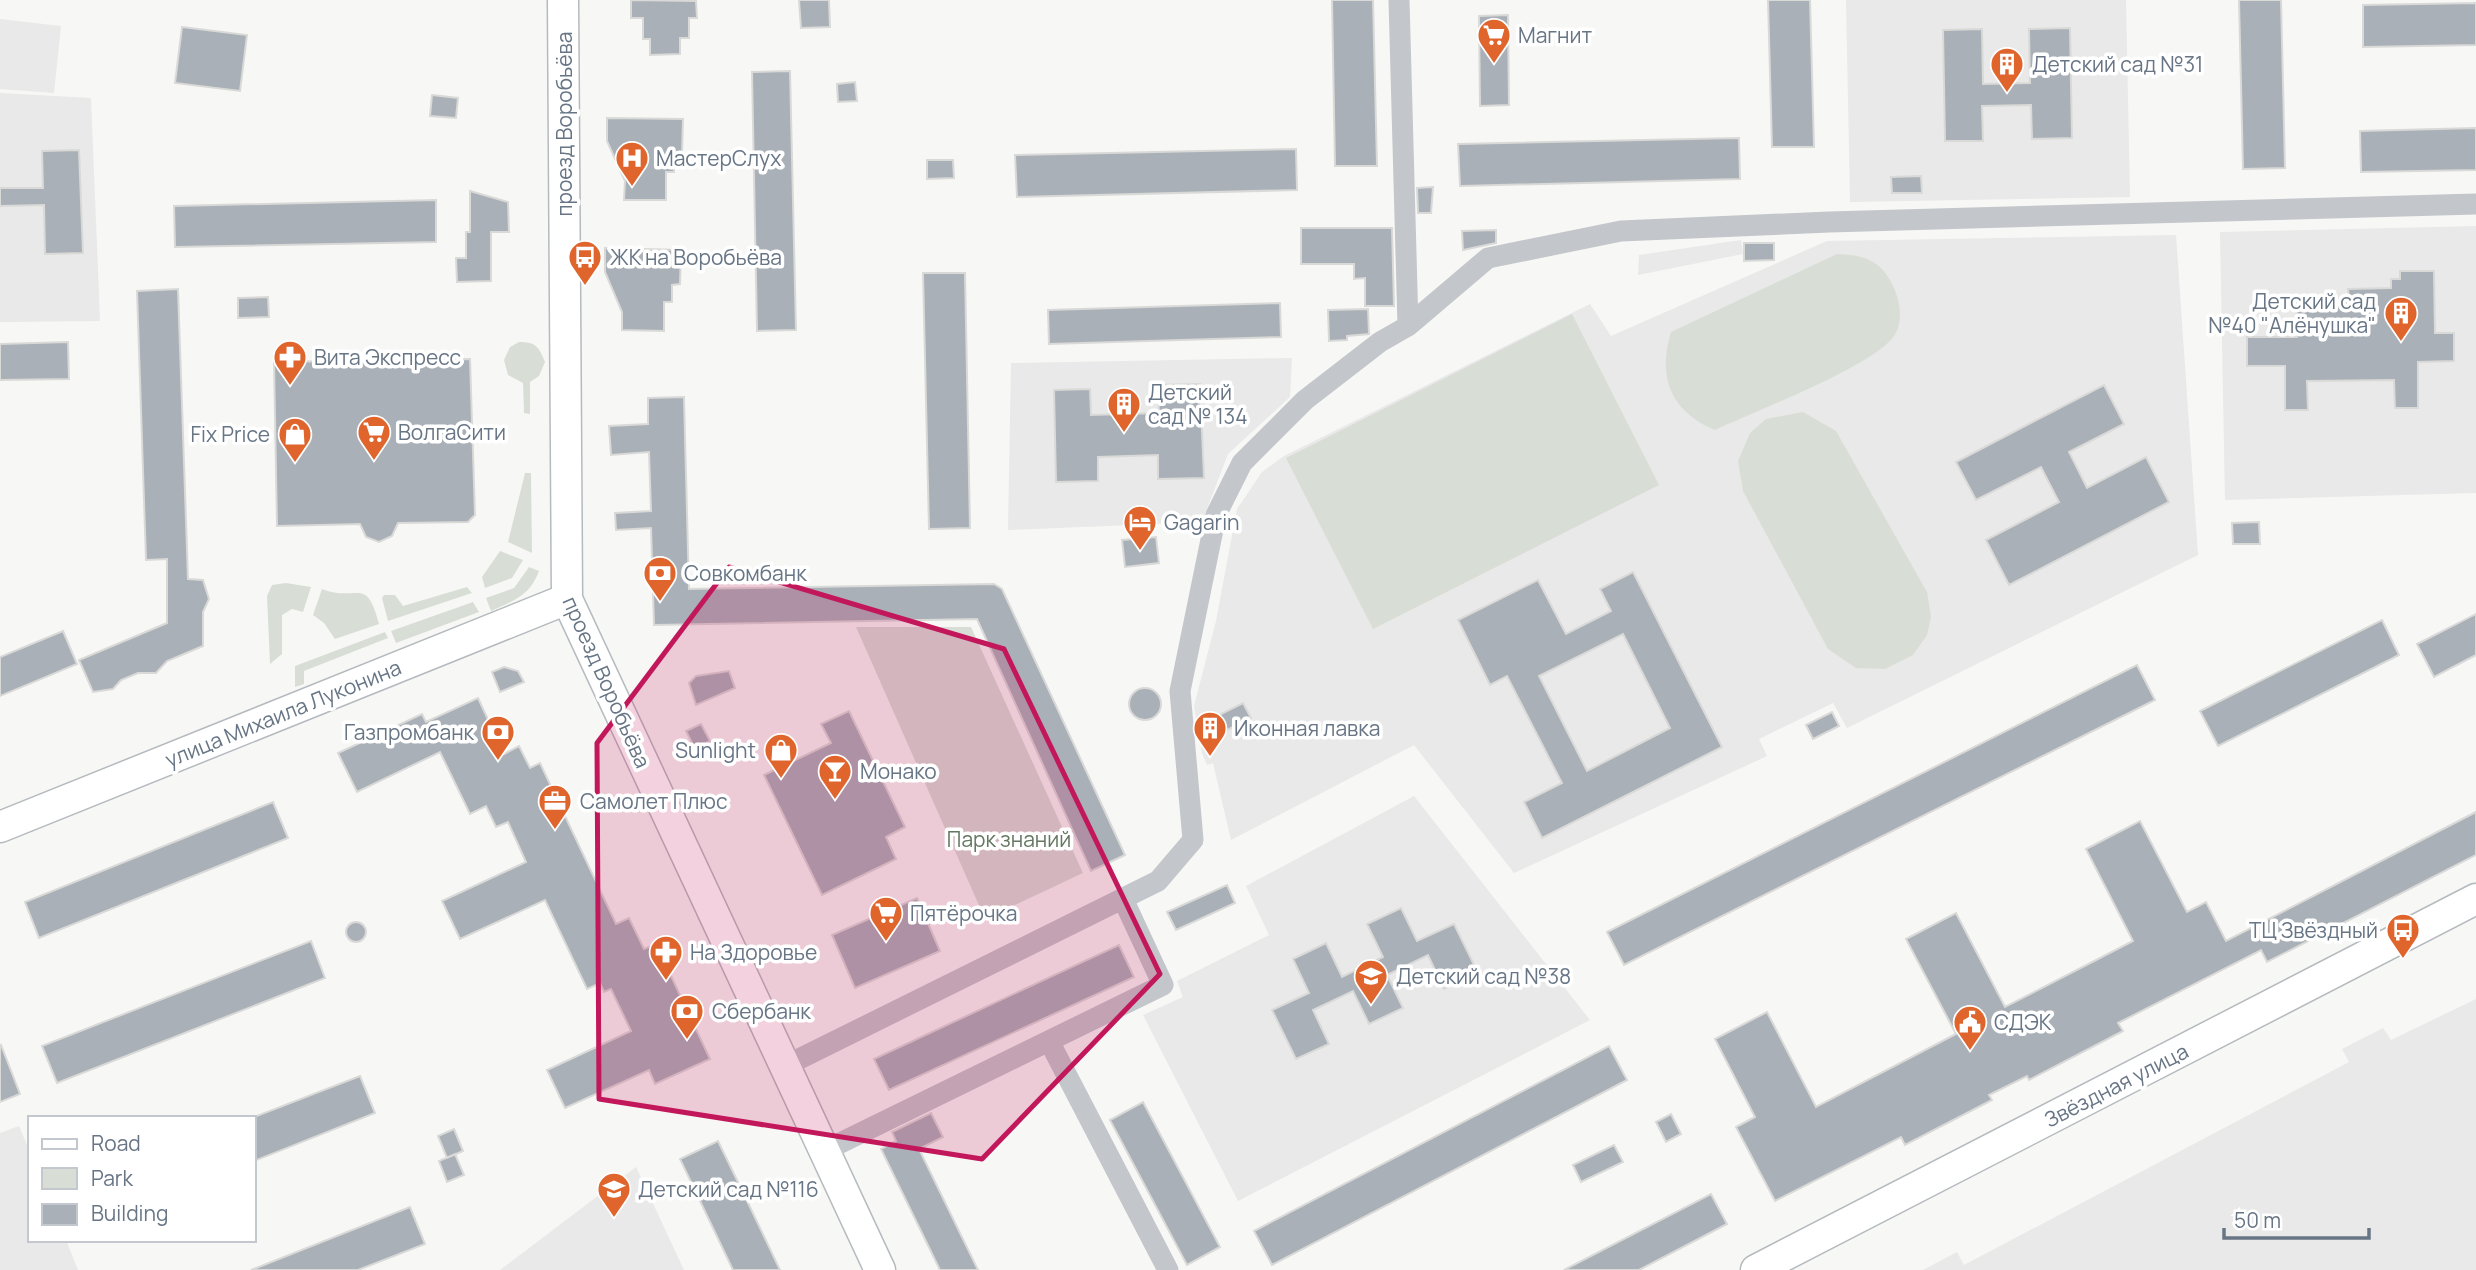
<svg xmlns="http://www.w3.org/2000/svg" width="2476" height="1270" viewBox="0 0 2476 1270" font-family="Manrope,sans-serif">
  <rect width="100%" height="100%" fill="#f7f8f5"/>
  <path fill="#e8e9e8" d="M1846,0H2126L2130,197L1850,202Z
    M0,19L61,26L54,93L0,89Z
    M0,93L91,98L100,321L0,322Z
    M2476,226V493L2225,500L2220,232Z
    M2176,235L2198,555L1847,728L1833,703L1759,739L1767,756L1514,873L1414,745L1231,840L1213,763L1207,765L1202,753L1194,706L1216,621L1237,509L1262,472L1284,456L1590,304L1611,336L1827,241Z
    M1741,240L1743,254L1638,275L1639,255Z
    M1292,358L1290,397L1228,454L1202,522L1008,530L1011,363Z
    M1414,796L1590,1020L1238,1201L1143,1015L1183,997L1177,981L1269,935L1246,886Z
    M2476,999V1270H1923L1957,1252L1964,1265L2349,1062L2342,1049L2383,1028L2391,1040Z
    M19,1126L30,1152V1240H66L78,1270H0V1133Z
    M636,1167L684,1270H500Z"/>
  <path fill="#d8ded6" d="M1837,254C1864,255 1881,260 1893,286C1900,301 1904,321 1894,336C1874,366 1753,412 1715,430C1671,412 1657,377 1671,332Z
    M1572,314L1659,485L1373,629L1286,458Z
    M519,342C536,342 539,347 545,362L539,376L530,382V414L524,413L523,383L508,375L504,360L510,347Z
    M1803,412L1836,431L1927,592L1931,617L1927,635L1913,655L1885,669L1856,668L1828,649L1743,491L1738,461L1750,433L1766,419Z
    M525,473H531L532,553L508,542Z
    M500,551L523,560L512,578L485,588L482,577Z
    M529,567L539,571C530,596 513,601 491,611L486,598L514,588Z
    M286,583L311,587L303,612L292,609L282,615V654L270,664L267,596L272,585Z
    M467,587L472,593L388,621L382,598L384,595H395L403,606Z
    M322,589C358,603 366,574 379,624L335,639L324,623L313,615Z
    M473,602L479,612L396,643L391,631Z
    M856,627H971L1083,873L985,919Z
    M385,632L388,638L304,671V684L295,687V666Z"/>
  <path fill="#a9b0b7" stroke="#d9d9d7" stroke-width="2" fill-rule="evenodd" d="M631,0L696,1L697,18H689V38H680V54L650,55V39H643V18H631Z
    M799,0H829L830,27L801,28Z
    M1332,0H1373L1377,166H1335Z
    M1768,0H1810L1814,147H1772Z
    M2239,0H2281L2285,168L2243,169Z
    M2476,3V45L2363,47V5Z
    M1508,15L1509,105L1480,106L1479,16Z
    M182,27L247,35L240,91L175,83Z
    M2070,28L2072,138L2032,139L2031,105L1982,106L1983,141H1945L1943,30L1982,29L1983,84L2030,83L2029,29Z
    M790,71L796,330L757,331L752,72Z
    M855,82L857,101L838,102L837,84Z
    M432,95L458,98L456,118L430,116Z
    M607,118L683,119L682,154H674V172H666V200H624L625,181L607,141Z
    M2476,128V170L2361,172L2360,131Z
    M1739,138L1740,179L1460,186L1458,144Z
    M1296,149L1297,190L1017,197L1015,155Z
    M79,150L83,253L45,254L44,205L0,206V188H43L42,151Z
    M927,160H953L954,178L927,179Z
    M1921,176L1922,193H1892L1891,177Z
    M1433,187L1431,213H1418L1417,188Z
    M470,191L508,202L509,232H491V281L457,282L456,258H466V232H470Z
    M436,200V242L175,247L174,206Z
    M1301,228H1392L1394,306H1365V278L1354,279V264H1301Z
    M1496,230V243L1463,250L1462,231Z
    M1744,243H1774V260L1744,261Z
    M605,248L681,250L680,284L672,285V302H664V331L622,330V312L605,272Z
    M2400,271H2434L2435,333H2454V361L2418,362V408H2395L2394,380L2307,381L2308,410H2285V366H2247V337H2297L2296,299H2349L2348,289L2391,288V279H2400Z
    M923,273H965L970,528L929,529Z
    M178,289L188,579L203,580L209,599L203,612V646L167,661L156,673H138L121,680L113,689L93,692L79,660L167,623V559L146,560L137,291Z
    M268,297L269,317L238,318V298Z
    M1280,303L1281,337L1049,344L1048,310Z
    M1368,309L1369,334L1347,336V340L1329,341L1328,310Z
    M68,342L69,379L0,380V344Z
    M470,359L475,515L468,522L398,523L392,536L379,542L366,537L360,524L277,526L274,362Z
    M1200,384L1204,478L1158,479V455L1098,457V481L1056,482L1054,390L1090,389L1091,415L1159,413L1158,385Z
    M2104,385L2124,424L2069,452L2087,488L2146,457L2169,502L2009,585L1986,540L2059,502L2041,467L1976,500L1956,462Z
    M684,397L689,589L994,584L1002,589L1125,855L1091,871L977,619L654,625L651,528L616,530L615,513L651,511L649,452L611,455L609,426L648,424V398Z
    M2259,522L2260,544H2233L2232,523Z
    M1156,537L1159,563L1125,567L1122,540Z
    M1633,572L1722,747L1542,838L1524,802L1562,783L1507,676L1490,685L1458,620L1538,580L1566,634L1611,611L1600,589ZM1623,634L1670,728L1587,771L1539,676Z
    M2476,614V655L2434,677L2417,644Z
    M2382,620L2399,655L2218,746L2200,711Z
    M63,631L77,664L0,696V657Z
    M2137,665L2155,700L1624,965L1607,932Z
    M504,667L518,671L524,682L500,692L492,672Z
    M729,671L735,688L696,705L689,683L696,676Z
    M1129 704a16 16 0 1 1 32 0a16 16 0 1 1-32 0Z
    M478,698L504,754L519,746L530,768L540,763L616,924L629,918L644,949L656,944L710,1059L655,1084L649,1070L565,1108L547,1070L631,1031L611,989L604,992L600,983L587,989L545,900L460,939L442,901L526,862L508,822L496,827L486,806L470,814L440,752L357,792L338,753L422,714L426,722Z
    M1243,703L1251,718L1221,733L1213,718Z
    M849,711L905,827L886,837L896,859L822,895L764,775L831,743L821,724Z
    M1832,712L1839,726L1813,739L1806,725Z
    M701,724L710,741L695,749L686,731Z
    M273,802L288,838L39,938L25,902Z
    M2476,812V855L2267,962L2261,950L2118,1023L2123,1031L2029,1080L2027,1076L1989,1095L1992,1100L1905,1145L1901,1137L1775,1201L1736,1127L1755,1117L1715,1039L1767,1012L1816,1107L1956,1034L1906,939L1956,913L2005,1007L2133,941L2086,849L2140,821L2187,912L2206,902L2226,941Z
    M1227,885L1235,903L1176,930L1167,912Z
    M917,898L940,951L855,988L832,935Z
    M1401,908L1417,941L1454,924L1478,973L1444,989L1428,955L1387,975L1403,1008L1369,1024L1353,991L1313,1010L1329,1044L1296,1059L1272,1010L1309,993L1293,959L1326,943L1342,977L1383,957L1367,924Z
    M346 932a10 10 0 1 1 20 0a10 10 0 1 1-20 0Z
    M311,941L325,978L57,1083L42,1046Z
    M1119,945L1134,977L889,1090L874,1059Z
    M1,1045L20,1094L0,1102V1046Z
    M1609,1046L1627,1080L1272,1265L1254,1231Z
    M360,1076L375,1113L254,1161V1117Z
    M1143,1102L1220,1247L1187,1265L1110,1120Z
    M931,1113L943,1137L919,1149L978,1270H940L881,1149L896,1141L892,1132Z
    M1671,1114L1681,1134L1666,1142L1656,1122Z
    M454,1129L463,1151L447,1158L438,1136Z
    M718,1141L750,1207L780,1270H733L680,1159Z
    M1614,1145L1623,1162L1581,1182L1573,1165Z
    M455,1154L464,1175L447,1182L439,1161Z
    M1711,1194L1727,1224L1639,1270H1564Z
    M410,1207L425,1244L358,1270H251Z"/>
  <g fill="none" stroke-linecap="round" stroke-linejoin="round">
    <defs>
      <path id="secondary" d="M563,0L567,599L880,1270
        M0,827L567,599
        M1756,1270L2476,899"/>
    </defs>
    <use href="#secondary" stroke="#b5babf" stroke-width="33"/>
    <path stroke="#c3c6ca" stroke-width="21" d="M1399,0L1408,326
      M1049,1041L1168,1270
      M783,1067L1158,881L1193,840L1180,691L1216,515L1242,463L1305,400L1380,342L1408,326L1488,258L1621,231L1829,222L2476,204
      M824,1151L1163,985L1123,899"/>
    <use href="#secondary" stroke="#fff" stroke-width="30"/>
  </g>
  <path fill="#c2185b" fill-opacity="0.2" stroke="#c2185b" stroke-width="5" stroke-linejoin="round" d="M729,567L1004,649L1160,974L982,1159L599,1099L597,743Z"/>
  <defs>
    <symbol id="supermarket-pin" viewBox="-11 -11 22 30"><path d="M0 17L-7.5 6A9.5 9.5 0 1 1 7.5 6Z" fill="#df652d" stroke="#fff"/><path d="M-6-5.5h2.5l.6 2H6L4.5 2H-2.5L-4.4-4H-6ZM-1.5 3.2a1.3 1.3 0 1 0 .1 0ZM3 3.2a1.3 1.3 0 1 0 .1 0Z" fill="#fff"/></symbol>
    <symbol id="building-pin" viewBox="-11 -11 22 30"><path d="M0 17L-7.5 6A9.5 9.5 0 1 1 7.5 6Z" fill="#df652d" stroke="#fff"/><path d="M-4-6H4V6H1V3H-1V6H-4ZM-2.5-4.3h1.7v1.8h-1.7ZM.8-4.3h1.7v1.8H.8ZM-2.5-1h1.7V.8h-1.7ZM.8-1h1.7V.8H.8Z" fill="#fff"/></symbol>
    <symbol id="hospital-pin" viewBox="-11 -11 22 30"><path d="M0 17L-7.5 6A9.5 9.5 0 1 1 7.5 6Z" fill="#df652d" stroke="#fff"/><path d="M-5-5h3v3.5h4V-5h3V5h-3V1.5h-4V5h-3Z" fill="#fff"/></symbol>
    <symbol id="bus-pin" viewBox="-11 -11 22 30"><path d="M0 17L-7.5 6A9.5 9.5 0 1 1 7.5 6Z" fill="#df652d" stroke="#fff"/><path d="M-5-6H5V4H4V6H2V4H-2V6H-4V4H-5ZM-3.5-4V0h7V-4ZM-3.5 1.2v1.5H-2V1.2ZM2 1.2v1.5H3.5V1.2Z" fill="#fff"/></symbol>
    <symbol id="pharmacy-pin" viewBox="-11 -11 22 30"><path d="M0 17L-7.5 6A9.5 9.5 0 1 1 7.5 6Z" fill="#df652d" stroke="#fff"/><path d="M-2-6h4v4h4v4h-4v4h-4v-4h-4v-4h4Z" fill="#fff"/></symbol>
    <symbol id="shop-pin" viewBox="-11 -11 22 30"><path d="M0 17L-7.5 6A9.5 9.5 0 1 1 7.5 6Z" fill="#df652d" stroke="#fff"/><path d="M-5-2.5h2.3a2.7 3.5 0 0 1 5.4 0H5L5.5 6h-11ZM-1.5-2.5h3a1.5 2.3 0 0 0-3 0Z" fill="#fff"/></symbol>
    <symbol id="hotel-pin" viewBox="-11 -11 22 30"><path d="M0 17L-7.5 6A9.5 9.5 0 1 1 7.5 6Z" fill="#df652d" stroke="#fff"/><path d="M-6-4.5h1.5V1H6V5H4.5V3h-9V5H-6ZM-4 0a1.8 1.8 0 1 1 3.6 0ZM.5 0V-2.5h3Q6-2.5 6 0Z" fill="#fff"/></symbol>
    <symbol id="bank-pin" viewBox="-11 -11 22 30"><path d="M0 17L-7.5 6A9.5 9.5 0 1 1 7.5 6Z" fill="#df652d" stroke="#fff"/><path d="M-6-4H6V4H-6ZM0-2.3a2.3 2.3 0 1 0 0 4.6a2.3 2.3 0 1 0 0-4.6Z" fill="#fff"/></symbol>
    <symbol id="bar-pin" viewBox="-11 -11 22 30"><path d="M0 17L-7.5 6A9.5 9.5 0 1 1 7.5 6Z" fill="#df652d" stroke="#fff"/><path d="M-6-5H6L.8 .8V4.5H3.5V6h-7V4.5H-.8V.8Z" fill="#fff"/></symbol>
    <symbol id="office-pin" viewBox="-11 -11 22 30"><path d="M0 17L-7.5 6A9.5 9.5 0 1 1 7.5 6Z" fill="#df652d" stroke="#fff"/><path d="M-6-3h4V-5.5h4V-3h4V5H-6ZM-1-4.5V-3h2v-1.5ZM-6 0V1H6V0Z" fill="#fff"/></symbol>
    <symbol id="school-pin" viewBox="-11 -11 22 30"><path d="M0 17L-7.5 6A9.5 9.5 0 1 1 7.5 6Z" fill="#df652d" stroke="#fff"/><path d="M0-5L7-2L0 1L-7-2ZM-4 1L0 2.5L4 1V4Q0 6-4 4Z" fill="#fff"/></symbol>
    <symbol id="civic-pin" viewBox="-11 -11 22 30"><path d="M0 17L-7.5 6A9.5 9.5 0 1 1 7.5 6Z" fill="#df652d" stroke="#fff"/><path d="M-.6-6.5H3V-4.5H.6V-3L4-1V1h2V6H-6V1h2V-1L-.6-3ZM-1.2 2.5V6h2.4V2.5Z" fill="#fff"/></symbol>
  </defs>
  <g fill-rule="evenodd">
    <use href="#supermarket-pin" x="1475" y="16" width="38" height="52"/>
    <use href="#building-pin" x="1988" y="45" width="38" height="52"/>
    <use href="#hospital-pin" x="613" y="139" width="38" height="52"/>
    <use href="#bus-pin" x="566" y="238" width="38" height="52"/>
    <use href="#building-pin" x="2382" y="294" width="38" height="52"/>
    <use href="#pharmacy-pin" x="271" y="338" width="38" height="52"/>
    <use href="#building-pin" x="1105" y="385" width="38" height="52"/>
    <use href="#supermarket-pin" x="355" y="413" width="38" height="52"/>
    <use href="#shop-pin" x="276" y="415" width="38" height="52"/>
    <use href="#hotel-pin" x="1121" y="503" width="38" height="52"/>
    <use href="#bank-pin" x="641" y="554" width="38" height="52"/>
    <use href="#building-pin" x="1191" y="709" width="38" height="52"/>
    <use href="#bank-pin" x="479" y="713" width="38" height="52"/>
    <use href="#shop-pin" x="762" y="731" width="38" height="52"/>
    <use href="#bar-pin" x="816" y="752" width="38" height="52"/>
    <use href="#office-pin" x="536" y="782" width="38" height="52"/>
    <use href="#supermarket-pin" x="867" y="894" width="38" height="52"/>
    <use href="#bus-pin" x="2384" y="911" width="38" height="52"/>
    <use href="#pharmacy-pin" x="647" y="933" width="38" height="52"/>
    <use href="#school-pin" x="1352" y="957" width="38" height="52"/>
    <use href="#bank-pin" x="668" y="992" width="38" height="52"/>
    <use href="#civic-pin" x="1951" y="1003" width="38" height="52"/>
    <use href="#school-pin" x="595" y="1170" width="38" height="52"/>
  </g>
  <g text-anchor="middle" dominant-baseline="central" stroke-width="7" stroke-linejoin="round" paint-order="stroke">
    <g font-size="21" fill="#677585" stroke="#fff" text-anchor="start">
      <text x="1518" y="35">Магнит</text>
      <text x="2032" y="64">Детский сад №31</text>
      <text x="656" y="158">МастерСлух</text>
      <text x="610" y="257">ЖК на Воробьёва</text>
      <text x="2376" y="301" text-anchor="end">Детский сад<tspan x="2376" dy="24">№40 "Алёнушка"</tspan></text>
      <text x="314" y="357">Вита Экспресс</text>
      <text x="1148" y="392">Детский<tspan x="1148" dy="24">сад № 134</tspan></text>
      <text x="398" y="432">ВолгаСити</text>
      <text x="270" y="434" text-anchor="end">Fix Price</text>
      <text x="1164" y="522">Gagarin</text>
      <text x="684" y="573">Совкомбанк</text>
      <text x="1234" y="728">Иконная лавка</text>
      <text x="474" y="732" text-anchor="end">Газпромбанк</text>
      <text x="756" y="750" text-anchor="end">Sunlight</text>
      <text x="860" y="771">Монако</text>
      <text x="580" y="801">Самолет Плюс</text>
      <text x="910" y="913">Пятёрочка</text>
      <text x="2378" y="930" text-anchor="end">ТЦ Звёздный</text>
      <text x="690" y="952">На Здоровье</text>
      <text x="1396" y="976">Детский сад №38</text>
      <text x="712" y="1011">Сбербанк</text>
      <text x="1994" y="1022">СДЭК</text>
      <text x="638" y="1189">Детский сад №116</text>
    </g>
    <g font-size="21" fill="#677585" stroke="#fff">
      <text transform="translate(564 124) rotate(-90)">проезд Воробьёва</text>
      <text transform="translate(607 682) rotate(66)">проезд Воробьёва</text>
      <text transform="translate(283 713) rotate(-22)">улица Михаила Луконина</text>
      <text transform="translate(2116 1085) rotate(-27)">Звёздная улица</text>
    </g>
    <g font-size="21" fill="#657762" stroke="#fff">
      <text x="1009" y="839">Парк знаний</text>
    </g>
  </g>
  <rect x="28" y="1116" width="228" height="126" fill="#ffffff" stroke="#c2c8ce" stroke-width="2"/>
  <rect x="42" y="1139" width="35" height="10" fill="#ffffff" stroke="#c2c8ce" stroke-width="2"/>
  <text x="91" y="1151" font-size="21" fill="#677585">Road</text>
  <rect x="42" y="1168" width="35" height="21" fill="#d8ded6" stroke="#c2c8ce" stroke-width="2"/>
  <text x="91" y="1186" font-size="21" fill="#677585">Park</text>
  <rect x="42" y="1204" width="35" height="21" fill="#a9b0b7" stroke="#c2c8ce" stroke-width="2"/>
  <text x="91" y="1221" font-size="21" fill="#677585">Building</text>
  <path d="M2224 1228v10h145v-10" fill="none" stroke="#677585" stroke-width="3.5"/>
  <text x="2234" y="1228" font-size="21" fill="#677585" stroke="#ffffff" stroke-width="5" paint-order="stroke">50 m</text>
</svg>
